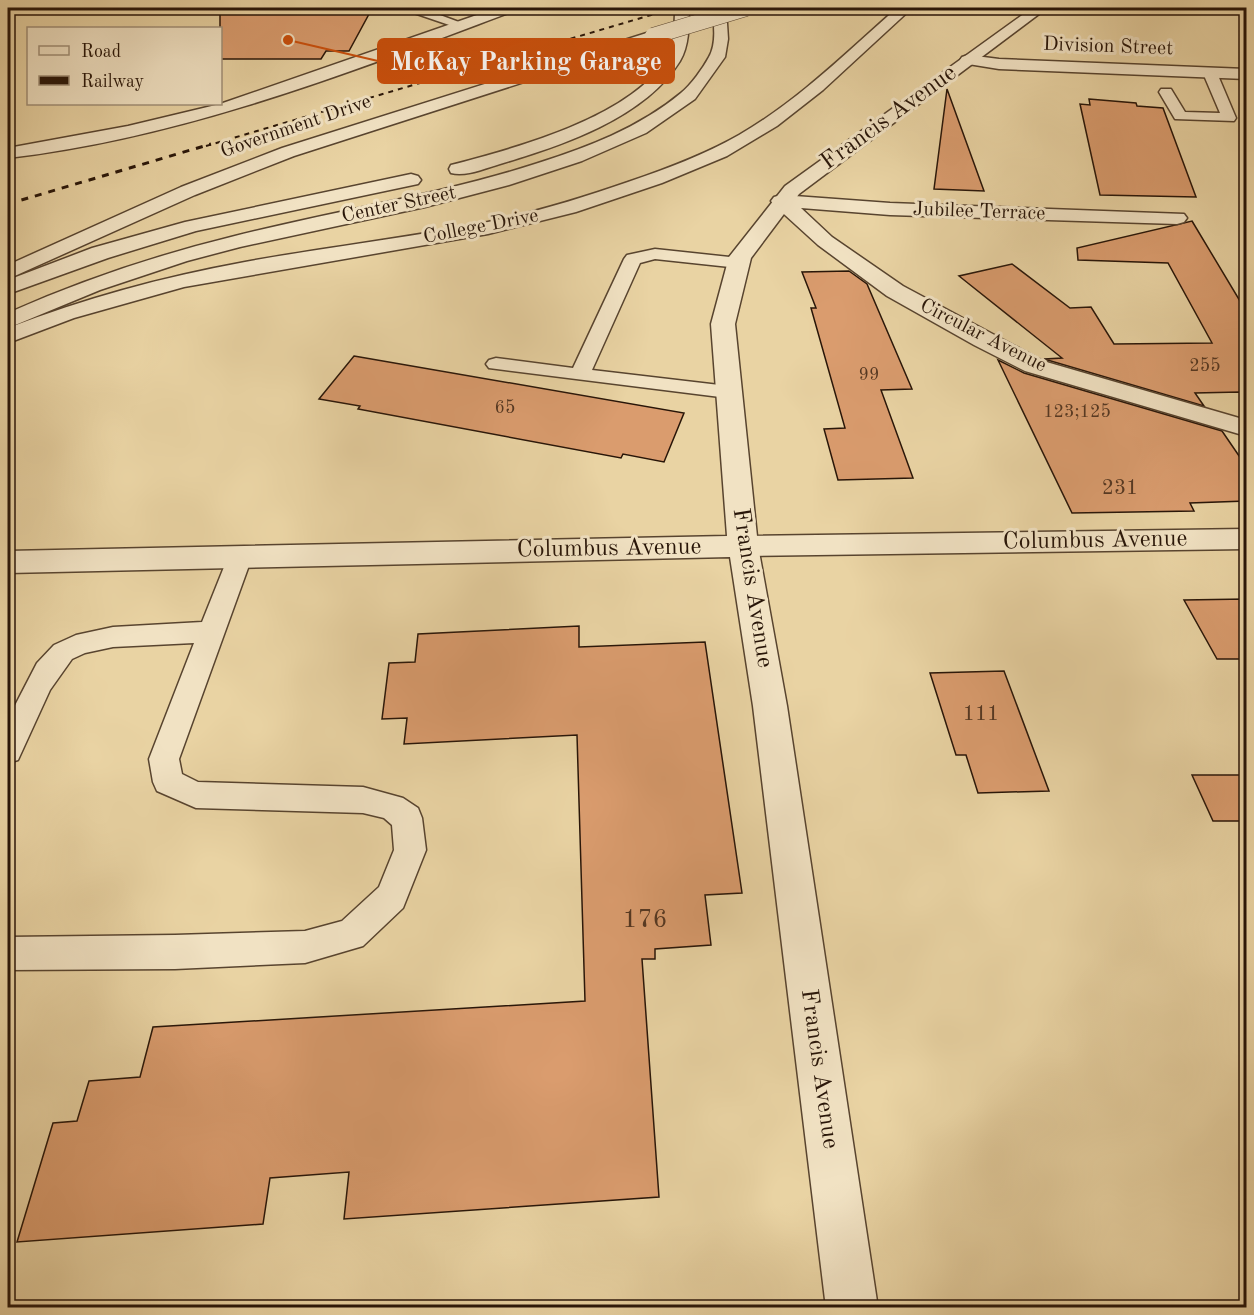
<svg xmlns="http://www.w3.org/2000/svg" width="1254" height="1315" viewBox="0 0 1254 1315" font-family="'Old Standard TT',serif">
  <rect width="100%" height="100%" fill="#e9d3a3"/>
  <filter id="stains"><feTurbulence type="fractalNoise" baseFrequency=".00333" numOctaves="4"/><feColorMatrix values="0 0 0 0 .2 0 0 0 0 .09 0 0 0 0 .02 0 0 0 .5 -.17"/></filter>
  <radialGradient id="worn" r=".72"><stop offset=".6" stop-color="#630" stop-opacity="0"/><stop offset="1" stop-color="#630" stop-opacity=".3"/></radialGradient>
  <path fill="#da9c6e" stroke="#281508" stroke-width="1.5" d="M220,8H364L365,12L369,14L349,51H326L321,59H220Z
    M947,89L984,191L934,189Z
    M1089,99L1136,103L1137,106L1163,108L1196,197L1100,195L1080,104L1090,105Z
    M1192,221L1246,311V405L1240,392L1195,393L1204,406L1044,359L1062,358L959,276L1012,264L1070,308L1091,307L1114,344L1212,343L1168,263L1078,260L1077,248Z
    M849,271L867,284L912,389L881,390L913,478L838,480L824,429L845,428L811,308H816L802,272Z
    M354,356L684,413L664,462L623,454L621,458L358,409L360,406L319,399Z
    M998,360L1024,373L1222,431L1246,466V501L1190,503L1194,511L1072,513Z
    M1246,599V659H1217L1184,600Z
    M579,626V647L705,642L742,893L705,895L711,945L655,949V959H642L659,1197L344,1219L349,1172L270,1178L263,1224L17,1242L53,1123L77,1121L89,1081L140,1077L153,1027L585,1001L577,735L404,744L407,718L382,719L389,663L415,662L418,634Z
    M1004,671L1049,791L978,793L966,755H956L930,673Z
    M1192,775H1246V821H1213Z"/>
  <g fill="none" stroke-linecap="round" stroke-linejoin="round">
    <defs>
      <path id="service" d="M366,8H421L467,25L461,29L414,13L371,12L367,11Z
        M1210,69L1217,73L1236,118L1234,121L1175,119L1159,92L1161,89H1171L1185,112L1220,113L1203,73Z
        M655,249L739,258L745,259L748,263L745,267L739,268L655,259L640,263L592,370L728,386L735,388L738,392L735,396L728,398L489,368L486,364L489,360L496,358L573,368L624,259L627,255Z
        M240,548L249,551L252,557L179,759L182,774L198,782L363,787L403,798L418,808L422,818L426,850L403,908L363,946L305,963L175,969L8,970V937L175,935L305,931L342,921L379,887L394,850L392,825L384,818L363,813L196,808L157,791L153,782L149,759L194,643L113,647L85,653L72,659L50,690L18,760L8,763V719L37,663L54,645L76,635L113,627L202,622L228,557L231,551Z"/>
      <path id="minor" d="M675,8H689C689,26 689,46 680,61C645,118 561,146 500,164C486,168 466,177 451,173L449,169L451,165C513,149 633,117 666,58C674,43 675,24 675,8Z
        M712,8H726L728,39L725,57L695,99L646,133L582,161L509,185L425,207L240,247L187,261L100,290L8,328V313C80,281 154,256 231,237C332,211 435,196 535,164C586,148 639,128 681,93C691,85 703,68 709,57C717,43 714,23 712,8Z
        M968,55L999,59L1246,69V79L999,69L962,63L960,60L962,57Z
        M411,174L418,176L421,180L418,184L196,231L108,258L8,294V280L92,248L185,222Z
        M781,195L890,203L1184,214L1187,218L1184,222L1177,224L890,215L801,208L832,237L903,286L1043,361L1246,420V436L1025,371L974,345L887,296L818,245L774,205L771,201L774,197Z
        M1246,529V549L743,556L732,553L728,546L732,539L743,536Z"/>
      <path id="tertiary" d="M497,8H516L514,11C350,72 183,138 8,158V148L128,126L220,104Z
        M897,8H912L823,90L777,126L727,156L662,183L576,212L488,234L184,287L74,318L8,343V328C85,298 163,277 245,262C326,247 408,238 488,222C536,212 582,198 628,182C666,169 704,155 739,135C798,101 847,52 897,8Z
        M1032,8H1047L799,194L751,258L735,324L758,546L787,706L878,1308H826L753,706L730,557L8,573V551L727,536L711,324L729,257L785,186Z
        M653,31L661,36L658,39L294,156L195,195L8,279V265L181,187L282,148Z"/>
    </defs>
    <use href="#service" stroke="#58442f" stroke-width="3"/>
    <use href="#minor" stroke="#58442f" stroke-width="3"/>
    <use href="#tertiary" stroke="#58442f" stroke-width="3"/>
    <use href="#service" fill="#f1e2c3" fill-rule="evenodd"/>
    <use href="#minor" fill="#f1e2c3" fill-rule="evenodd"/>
    <use href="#tertiary" fill="#f1e2c3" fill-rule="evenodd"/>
    <path stroke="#281508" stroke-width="2" stroke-dasharray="5 5" stroke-linecap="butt" d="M206,146L675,8"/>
    <path stroke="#281508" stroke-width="3" stroke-dasharray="7 7" stroke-linecap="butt" d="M8,204L211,144"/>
    <defs>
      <path id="tertiary-bridge" d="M653,36L746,8"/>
    </defs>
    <use href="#tertiary-bridge" stroke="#58442f" stroke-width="17" stroke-linecap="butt"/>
    <use href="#tertiary-bridge" stroke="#f1e2c3" stroke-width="16"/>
  </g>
  <g text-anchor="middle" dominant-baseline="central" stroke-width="6" stroke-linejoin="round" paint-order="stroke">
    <g font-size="18" fill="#543722">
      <text x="1205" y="366">255</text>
      <text x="869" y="375">99</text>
      <text x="505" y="408">65</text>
      <text x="1077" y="412">123;125</text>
    </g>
    <g font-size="20" fill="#281508" stroke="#f1e2c3">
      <text transform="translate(1108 47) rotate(2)">Division Street</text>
      <text transform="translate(296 127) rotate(-19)">Government Drive</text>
      <text transform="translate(399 205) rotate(-12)">Center Street</text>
      <text transform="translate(979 212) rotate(2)">Jubilee Terrace</text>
      <text transform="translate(481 227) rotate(-11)">College Drive</text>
      <text transform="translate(983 336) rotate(27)">Circular Avenue</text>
    </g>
    <g font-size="21" fill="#543722">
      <text x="1120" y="488">231</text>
      <text x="981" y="714">111</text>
    </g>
    <g font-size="24" fill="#281508" stroke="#f1e2c3">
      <text transform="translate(889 118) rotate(-36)">Francis Avenue</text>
      <text transform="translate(1095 541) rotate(-1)">Columbus Avenue</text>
      <text transform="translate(609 549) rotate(-1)">Columbus Avenue</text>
      <text transform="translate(752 588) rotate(81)">Francis Avenue</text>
      <text transform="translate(819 1069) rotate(82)">Francis Avenue</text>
    </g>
    <g font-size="26" fill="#543722">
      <text x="645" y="920">176</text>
    </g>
  </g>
  <path fill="none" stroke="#cb4f0b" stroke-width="2" d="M288 40L378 61"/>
  <circle fill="#cb4f0b" stroke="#f1e2c3" stroke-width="2" cx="288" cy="40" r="6"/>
  <rect fill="#cb4f0b" stroke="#cb4f0b" stroke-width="2" x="378" y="39" width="296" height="44" rx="6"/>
  <g font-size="26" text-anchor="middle" font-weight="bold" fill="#fff">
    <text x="526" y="70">McKay Parking Garage</text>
  </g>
  <rect width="1254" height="1315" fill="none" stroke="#e9d3a3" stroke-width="30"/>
  <rect x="9" y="9" width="1236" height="1297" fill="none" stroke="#281508" stroke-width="3"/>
  <rect x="15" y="15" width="1224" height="1285" fill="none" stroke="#281508" stroke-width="1.5"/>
  <rect x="27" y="27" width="195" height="78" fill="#f1e2c3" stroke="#a19078" stroke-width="1.5"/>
  <rect x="39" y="46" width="30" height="9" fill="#f1e2c3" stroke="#a19078" stroke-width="1.5"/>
  <text x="81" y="57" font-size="18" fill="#281508">Road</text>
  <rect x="39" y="76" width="30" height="9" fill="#281508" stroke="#a19078" stroke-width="1.5"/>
  <text x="81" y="87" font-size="18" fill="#281508">Railway</text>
  <rect width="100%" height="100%" filter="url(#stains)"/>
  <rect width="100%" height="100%" fill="url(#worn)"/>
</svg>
